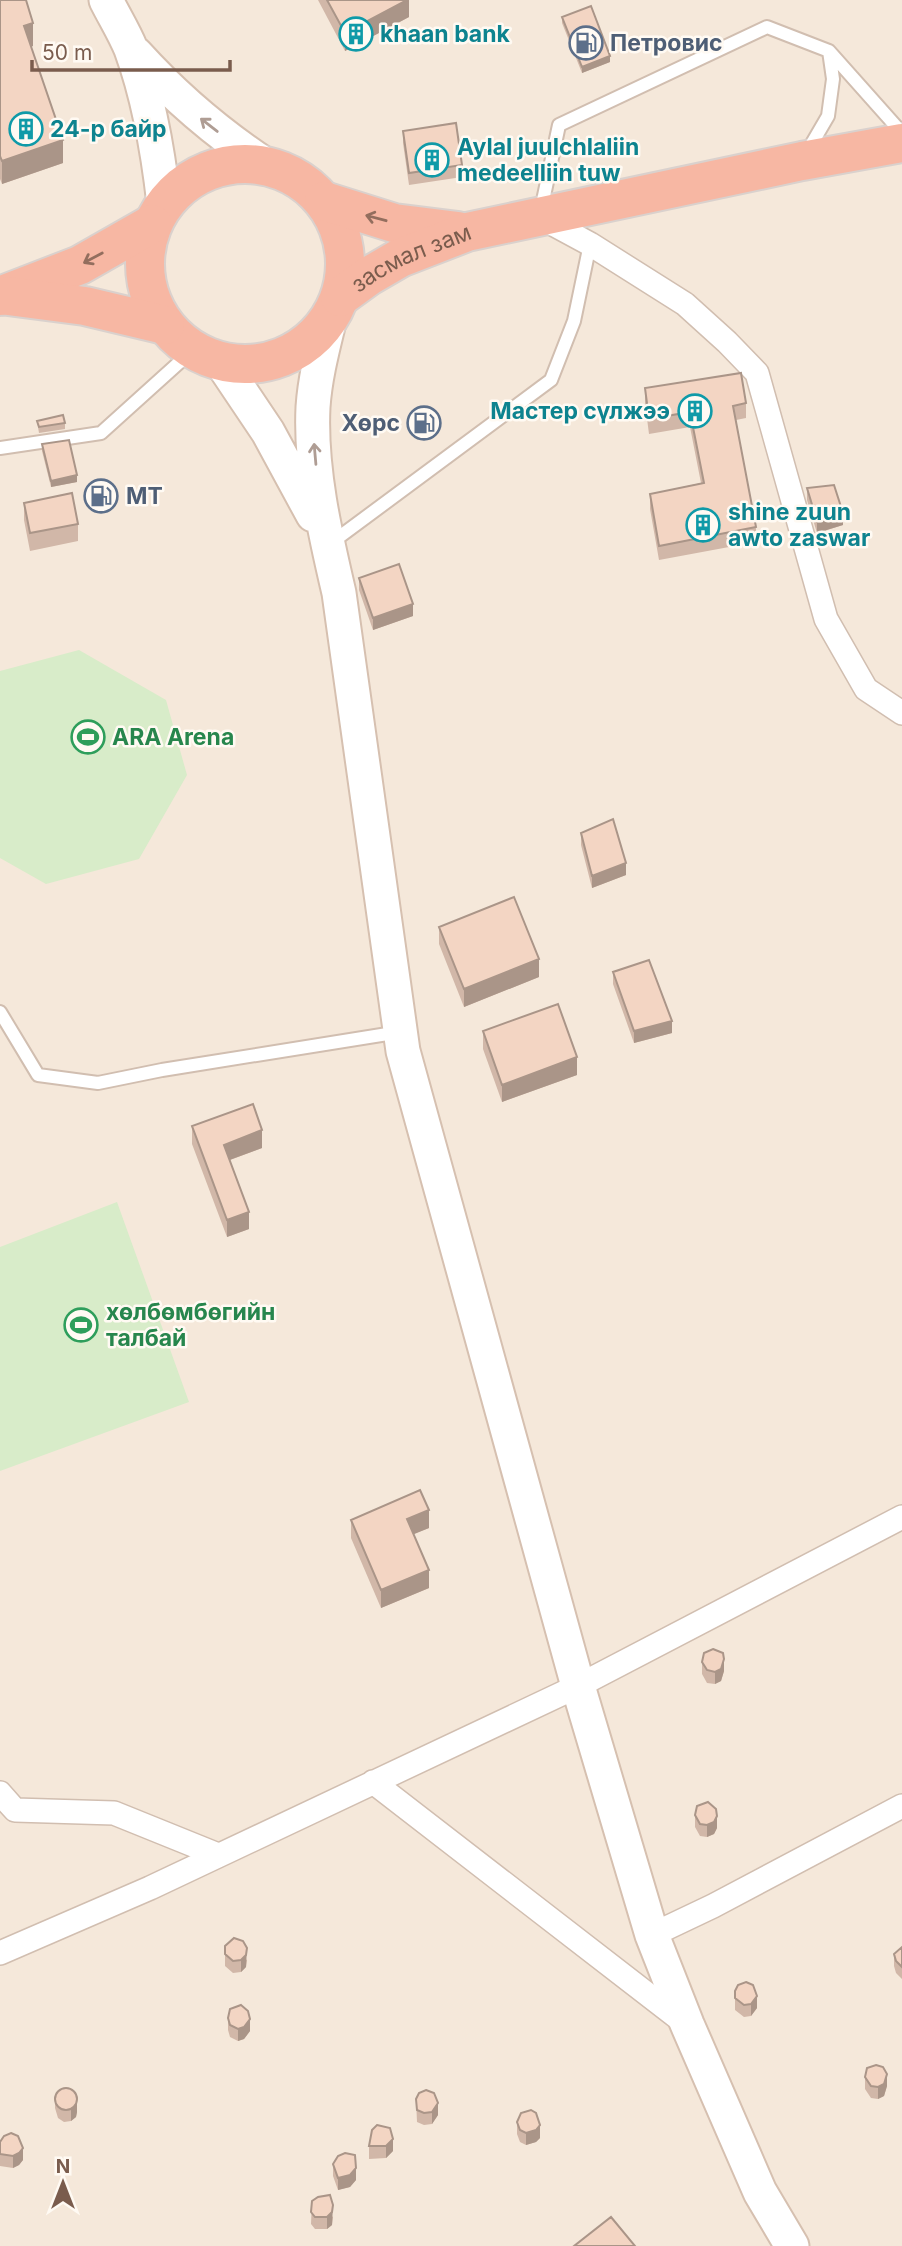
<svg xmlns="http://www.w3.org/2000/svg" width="902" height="2246" viewBox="0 0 902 2246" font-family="Inter,sans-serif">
  <rect width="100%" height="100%" fill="#fdf6ec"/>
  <path fill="#f5e8da" d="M0,0H902V2246H0Z"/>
  <path fill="#d8ecc9" d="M79,650L166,700L187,775L139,859L46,884L0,858V671Z
    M117,1202L189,1402L0,1471V1247Z"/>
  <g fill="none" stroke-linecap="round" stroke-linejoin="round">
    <defs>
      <path id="lane" d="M807,152L828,116L833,79L829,51
        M541,210L559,125L767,27L829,51L902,133
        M0,448L101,433L193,350
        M331,543L551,380L574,321L590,244
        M0,1012L38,1075L98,1083L162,1070L400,1032"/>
      <path id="street" d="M540,217L590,244L685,304L727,342L757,373L826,619L866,689L902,713
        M373,1782L686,2024
        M0,1793L15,1810L114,1813L218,1855
        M652,1935L713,1906L902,1806
        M0,1953L150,1888L578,1686L902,1517"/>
      <path id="secondary" d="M106,0C114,16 124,32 131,49C149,98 158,151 164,204
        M136,54C175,97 216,132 264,164
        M330,318C323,347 315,377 313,407C310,469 325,533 339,593L403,1051L578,1686L652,1935L687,2024L760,2192L792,2246
        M221,362L268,432L313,515"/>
      <g id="highway">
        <circle cx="245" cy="264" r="100"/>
        <path d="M324,201L394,223L458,231"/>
        <path d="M0,296L80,265L152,224"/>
        <path d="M8,296L85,306L165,325"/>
        <path id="s1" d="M340,297L369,276L400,258L467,232L802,161L902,143"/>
      </g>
    </defs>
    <use href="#lane" stroke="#d1beb0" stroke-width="16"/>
    <use href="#street" stroke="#d1beb0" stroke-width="26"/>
    <use href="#secondary" stroke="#d6c0b0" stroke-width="37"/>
    <use href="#highway" stroke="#dad1cd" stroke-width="42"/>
    <use href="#lane" stroke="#fff" stroke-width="12"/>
    <use href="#street" stroke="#fff" stroke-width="23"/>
    <use href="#secondary" stroke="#fff" stroke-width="33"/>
    <use href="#highway" stroke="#f7b7a3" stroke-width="38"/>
  </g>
  <path fill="#d1b7a8" d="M0,0L33,46L31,47L63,163L2,184L0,179Z
    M318,0H409V17L345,51Z
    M562,17L610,62L582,73L562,23Z
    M403,131L462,165V177L409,185L403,143Z
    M645,388L746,403V418L736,420L756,527V542L659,560L650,509V494L701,483L690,427L649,434L645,403Z
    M37,421L65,423V429L39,433Z
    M42,444L77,482L51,487L42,451Z
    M807,488L843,525L817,533L807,500Z
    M24,503L78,524V541L30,551L24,520Z
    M359,578L413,616L373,630L359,590Z
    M581,833L626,875L592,888L581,845Z
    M439,927L539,977L464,1007L439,944Z
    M613,972L672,1033L634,1043L613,984Z
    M483,1031L577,1075L502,1102L483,1049Z
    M192,1126L262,1148L230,1160L249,1229L227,1237L192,1144Z
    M351,1520L429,1528L413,1534L429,1588L381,1608L351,1538Z
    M702,1662L724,1671L721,1681L715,1684L707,1683L702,1674Z
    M695,1815L717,1828L714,1834L707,1837L700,1836L695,1827Z
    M225,1946L247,1960L246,1967L241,1972L233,1973L225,1966Z
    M902,1947V1979L896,1973L894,1966V1954Z
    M735,1991L757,2008L751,2016L744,2017L735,2010Z
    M228,2018L250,2031L244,2039L238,2041L230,2037L228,2030Z
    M865,2077L887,2086L884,2096L878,2099L871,2098L865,2089Z
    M55,2096L77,2112L76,2117L71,2121L64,2122L58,2118L55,2108Z
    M416,2099L438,2115L432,2124L424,2125L417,2122Z
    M517,2122L540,2138L536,2142L526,2145L520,2142L517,2134Z
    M372,2130L393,2151L386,2158L369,2159V2146Z
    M0,2142L23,2160L19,2165L13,2168L0,2166Z
    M333,2164L356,2180L350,2187L338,2190L333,2176Z
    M312,2201L333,2217L332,2225L327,2229H315L311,2224Z"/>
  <path fill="#aa9588" d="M407,0H409V17L345,51V33Z
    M33,23V46L24,49V26Z
    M610,56V62L582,73V67Z
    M63,140V163L2,184V161Z
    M77,475V482L51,487V481Z
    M843,513V525L817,533V521Z
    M413,604V616L373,630V618Z
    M626,863V875L592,888V876Z
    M539,959V977L464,1007V989Z
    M672,1021V1033L634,1043V1031Z
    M577,1057V1075L502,1102V1085Z
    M262,1130V1148L224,1162V1145Z
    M249,1212V1229L227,1237V1220Z
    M429,1510V1528L407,1537V1519Z
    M429,1570V1588L381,1608V1590Z
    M724,1659V1671L721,1681L715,1684V1672Z
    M717,1816V1828L714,1834L707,1837V1825Z
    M247,1948L246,1967L241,1972V1960Z
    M757,1996V2008L751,2016V2004Z
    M250,2019V2031L244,2039L238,2041V2029Z
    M887,2074V2086L884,2096L878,2099V2087Z
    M77,2100V2112L76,2117L71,2121V2109Z
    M438,2103V2115L432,2124V2112Z
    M540,2125V2138L536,2142L526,2145V2133Z
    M393,2139V2151L386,2158V2146Z
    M23,2148V2160L19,2165L13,2168V2156Z
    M356,2168V2180L350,2187L338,2190V2178Z
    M333,2205L332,2225L327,2229V2217Z"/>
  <path fill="#f3d5c3" stroke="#aa9588" stroke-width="2" d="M0,0H26L33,23L24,26L63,140L2,161L0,156Z
    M327,0H407L345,33Z
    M591,6L610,56L582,67L562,17Z
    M456,123L462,165L409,173L403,131Z
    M741,373L746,403L733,406L756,527L659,546L650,494L704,483L690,412L649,419L645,388Z
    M63,415L65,423L39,427L37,421Z
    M69,440L77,475L51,481L42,444Z
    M834,485L843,513L817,521L807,488Z
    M72,493L78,524L30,533L24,503Z
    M399,564L413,604L373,618L359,578Z
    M613,819L626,863L592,876L581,833Z
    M514,897L539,959L464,989L439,927Z
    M649,960L672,1021L634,1031L613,972Z
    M558,1004L577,1057L502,1085L483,1031Z
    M253,1104L262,1130L224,1145L249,1212L227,1220L192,1126Z
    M420,1490L429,1510L407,1519L429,1570L381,1590L351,1520Z
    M713,1649L723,1653L724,1659L721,1669L715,1672L707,1670L702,1662L704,1653Z
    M708,1802L716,1809L717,1816L714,1822L707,1825L700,1824L695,1815L697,1806Z
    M234,1938L243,1941L247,1948L246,1955L241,1960L233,1961L225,1954V1946Z
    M902,1947V1967L896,1961L894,1954Z
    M746,1982L753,1985L757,1996L751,2004L744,2005L735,1998V1991L738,1985Z
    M241,2005L248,2011L250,2019L244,2027L238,2029L230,2025L228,2018L230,2009Z
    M876,2065L883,2067L887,2074L884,2084L878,2087L871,2086L865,2077L867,2068Z
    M55 2099a11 11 0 1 1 22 0a11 11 0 1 1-22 0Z
    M426,2090L434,2093L438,2103L432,2112L424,2113L417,2110L416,2099L419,2093Z
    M531,2110L536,2113L540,2125L536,2130L526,2133L520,2130L517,2122L521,2113Z
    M377,2125L390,2128L393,2139L386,2146H369L372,2130Z
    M11,2133L18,2136L23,2148L19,2153L13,2156L0,2154V2142L4,2136Z
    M345,2153L355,2155L356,2168L350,2175L338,2178L333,2164L338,2156Z
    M330,2195L333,2205L332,2212L327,2217H315L311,2212L312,2201L318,2197Z
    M611,2217L635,2246H574Z"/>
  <defs><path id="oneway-shaft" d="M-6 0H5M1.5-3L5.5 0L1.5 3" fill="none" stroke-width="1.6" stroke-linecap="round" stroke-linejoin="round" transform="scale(1.75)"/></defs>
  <g stroke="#af9d94">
    <use href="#oneway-shaft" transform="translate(209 125) rotate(-142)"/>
    <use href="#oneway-shaft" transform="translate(315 454) rotate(-95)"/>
  </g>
  <g stroke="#936e5e">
    <use href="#oneway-shaft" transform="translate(376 218) rotate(-165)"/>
    <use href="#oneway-shaft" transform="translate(93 258) rotate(152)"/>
  </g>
  <defs>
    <symbol id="building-ring" viewBox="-11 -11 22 22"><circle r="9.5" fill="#fffaf3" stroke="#0f9aa8" stroke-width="1.5"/><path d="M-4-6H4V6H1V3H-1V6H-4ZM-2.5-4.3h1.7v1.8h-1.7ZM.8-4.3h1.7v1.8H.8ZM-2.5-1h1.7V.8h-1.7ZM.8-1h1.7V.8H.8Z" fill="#0f9aa8"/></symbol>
    <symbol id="fuel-ring" viewBox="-11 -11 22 22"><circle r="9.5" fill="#fffaf3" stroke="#5c6f8a" stroke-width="1.5"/><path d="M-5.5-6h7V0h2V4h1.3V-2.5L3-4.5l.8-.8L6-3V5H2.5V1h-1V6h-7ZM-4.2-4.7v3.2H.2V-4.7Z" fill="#5c6f8a"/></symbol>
    <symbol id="stadium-ring" viewBox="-11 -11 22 22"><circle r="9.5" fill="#fffaf3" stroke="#2e9e5b" stroke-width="1.5"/><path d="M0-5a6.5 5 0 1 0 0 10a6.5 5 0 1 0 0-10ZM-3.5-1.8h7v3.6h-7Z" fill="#2e9e5b"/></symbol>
  </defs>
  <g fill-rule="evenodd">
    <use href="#building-ring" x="337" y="15" width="38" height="38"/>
    <use href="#fuel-ring" x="567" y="24" width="38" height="38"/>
    <use href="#building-ring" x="7" y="110" width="38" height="38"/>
    <use href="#building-ring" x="413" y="141" width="38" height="38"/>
    <use href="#building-ring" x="676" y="392" width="38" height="38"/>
    <use href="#fuel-ring" x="405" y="404" width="38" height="38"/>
    <use href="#fuel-ring" x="82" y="477" width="38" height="38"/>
    <use href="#building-ring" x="684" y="506" width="38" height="38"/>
    <use href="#stadium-ring" x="69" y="718" width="38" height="38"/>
    <use href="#stadium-ring" x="62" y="1306" width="38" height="38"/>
  </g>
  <g text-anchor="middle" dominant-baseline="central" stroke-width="5" stroke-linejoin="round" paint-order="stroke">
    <g font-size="23" font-weight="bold" fill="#0d838f" stroke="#fffaf3" text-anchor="start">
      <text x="380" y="34">khaan bank</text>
      <text x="50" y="129">24-р байр</text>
      <text x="457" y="147">Aylal juulchlaliin<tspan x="457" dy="26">medeelliin tuw</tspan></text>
      <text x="670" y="411" text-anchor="end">Мастер сүлжээ</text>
      <text x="728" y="512">shine zuun<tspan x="728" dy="26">awto zaswar</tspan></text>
    </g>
    <g font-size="23" font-weight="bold" fill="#4e5e75" stroke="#fffaf3" text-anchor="start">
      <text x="610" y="43">Петровис</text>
      <text x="400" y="423" text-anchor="end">Хөрс</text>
      <text x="126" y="496">MT</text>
    </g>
    <g font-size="23" fill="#7a5c4d" stroke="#fffaf3">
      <text stroke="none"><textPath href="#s1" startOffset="82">засмал зам</textPath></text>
    </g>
    <g font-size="23" font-weight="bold" fill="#27864d" stroke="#fffaf3" text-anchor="start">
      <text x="112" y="737">ARA Arena</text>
      <text x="106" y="1312">хөлбөмбөгийн<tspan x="106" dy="26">талбай</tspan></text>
    </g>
  </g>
  <g transform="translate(63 2183)" stroke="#fffaf3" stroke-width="5" paint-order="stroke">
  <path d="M0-5L12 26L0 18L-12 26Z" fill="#7a5c4d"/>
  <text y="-10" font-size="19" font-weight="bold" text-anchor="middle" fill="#7a5c4d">N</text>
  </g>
  <path d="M32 60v10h198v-10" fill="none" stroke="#7a5c4d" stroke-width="3.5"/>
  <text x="42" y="60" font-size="21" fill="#7a5c4d" stroke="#fffaf3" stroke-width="5" paint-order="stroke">50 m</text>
</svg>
